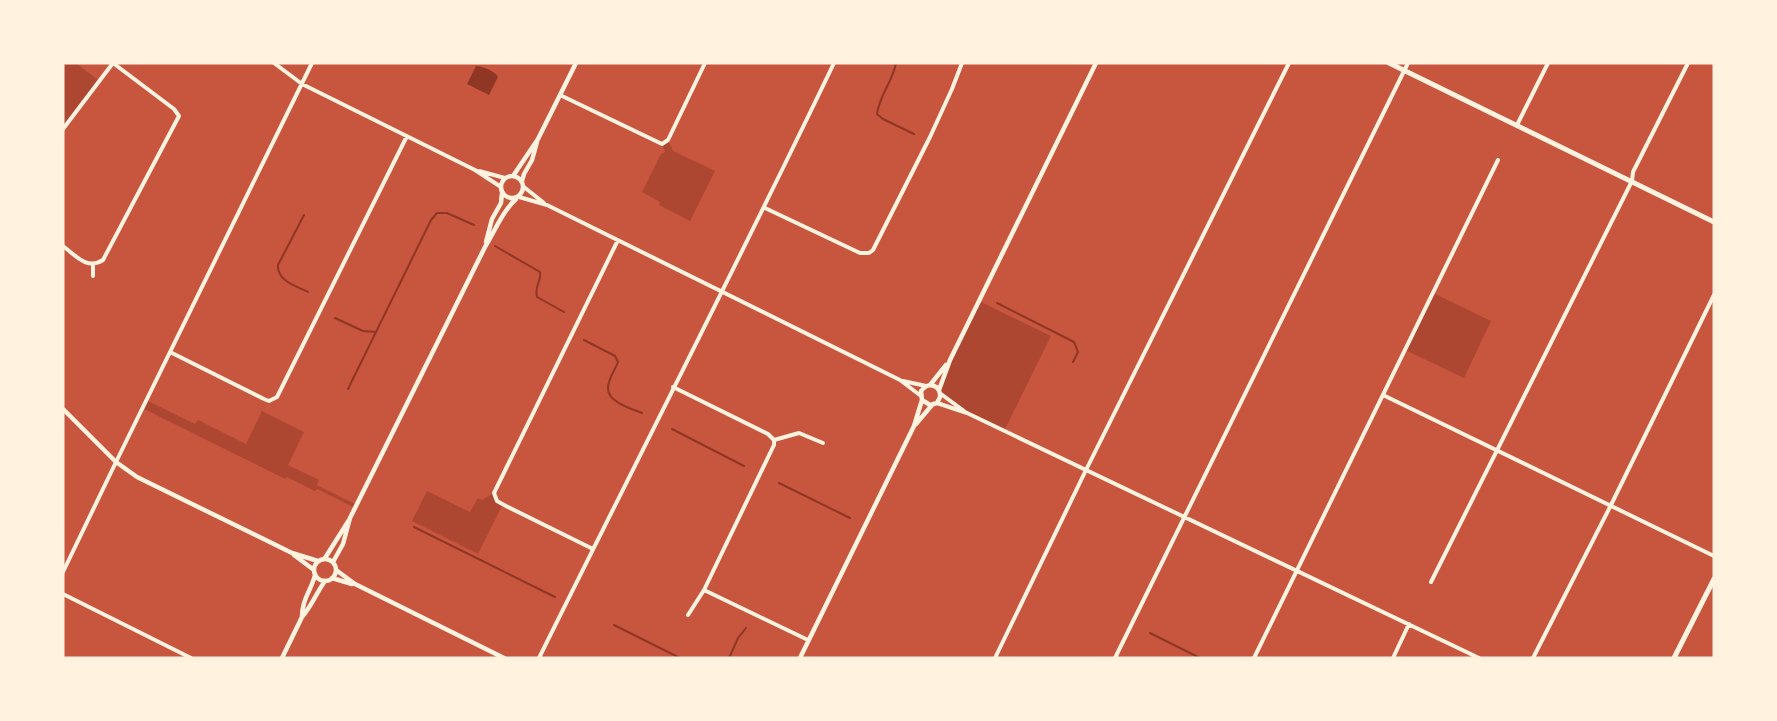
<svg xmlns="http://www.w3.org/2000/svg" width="1777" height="721" viewBox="0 0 1777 721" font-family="Jost,sans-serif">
  <rect width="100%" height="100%" fill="#c8553d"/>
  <path fill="#ae4732" d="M63,63H76L99,81L63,128Z
    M668,140L673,151L715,171L690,221L659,205L660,202L642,192L661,154L665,152L662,144Z
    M1433,293L1491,321L1464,378L1405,350Z
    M979,301L1051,336L1004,431L967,413L941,394L939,390L950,360Z
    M146,400L195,424L198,420L246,444L262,411L304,432L288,465L319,480L317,485L357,505L355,508L317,489L315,491L287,477L285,479L142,408Z
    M427,491L470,512L478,498L482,500L494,493L496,499L503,504L478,554L412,521Z"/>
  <path fill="#8f3625" d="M476,66C482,66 495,71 498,77L489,95L467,84Z"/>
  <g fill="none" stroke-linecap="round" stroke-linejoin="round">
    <path stroke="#8f3625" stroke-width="2" d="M896,63C893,81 879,96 877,114L883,119L914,134
      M304,215L278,265C277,281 296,286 308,292
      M495,246L540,272C542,282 534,284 537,297L564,312
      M997,303L1074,342L1078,352L1073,362
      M335,318L363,331L376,332
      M584,340L615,356L618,362C615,370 607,381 608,389C608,402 632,409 642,413
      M348,389L431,220L437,213H447L474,225
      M672,429L744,466
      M779,483L850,518
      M414,527L555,597
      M614,625L680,658
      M1150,633L1200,658
      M729,658L738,638L746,628"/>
    <path stroke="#fff3e0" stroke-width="4" d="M274,63L302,84L475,170L501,187
      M560,95L662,144L668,140L705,63
      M1517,125L1548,63
      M63,129L113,63
      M479,171L505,178
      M524,187L544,203
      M519,197L547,205L900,380L921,396
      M765,208L860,253H869L873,250L930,137L952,89L962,63
      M63,246C76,256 87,270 103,260L179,116L174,109L113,63
      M93,265V276
      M170,352L264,399L269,401L277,397L407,136
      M903,381L926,386
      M673,387L768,434L774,440V445L704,590L688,615
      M941,394L964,411
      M1383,395L1714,556
      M937,403L967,413L1479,658
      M774,440L799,433L823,443
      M593,549L506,506L497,501L494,493L618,240
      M63,572L116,462L312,63
      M1431,582L1632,181L1633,172L1688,63
      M704,590L808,640
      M63,594L191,658
      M539,658C637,460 738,263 834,63
      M995,658L1086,470L1289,63
      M1115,658L1408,63
      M1254,658L1498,160
      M1393,658L1409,624
      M1533,658L1611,505L1714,295"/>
    <path stroke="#fff3e0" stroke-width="4.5" d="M501 187a11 11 0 1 1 22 0a11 11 0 1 1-22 0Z
      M513,176L538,139L576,63
      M522,181L524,174L532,160L537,142
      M486,242L492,219L501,203L502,193
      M930,385L946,365
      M939,390L950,360L1096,63
      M63,409L116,462L137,477L292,553L318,561
      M916,424L932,405
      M294,555L314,570
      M325,558L349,520
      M314 570a11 11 0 1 1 22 0a11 11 0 1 1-22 0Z
      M333,562L343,544L350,518L355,508L485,247C495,231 502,212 516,199
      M336,570L355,584L504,658
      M332,578L352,584
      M302,617C302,599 311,591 315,575
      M282,658L302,617C311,607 317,592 325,581
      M800,658L914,426L922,400L921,391C928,381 941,385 940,397L937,403L930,405L922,400"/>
    <path stroke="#fff3e0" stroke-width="5" d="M1389,63L1714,222
      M1674,658L1714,579"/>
  </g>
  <rect width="1777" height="721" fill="none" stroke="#fff3e0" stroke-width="129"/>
</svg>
